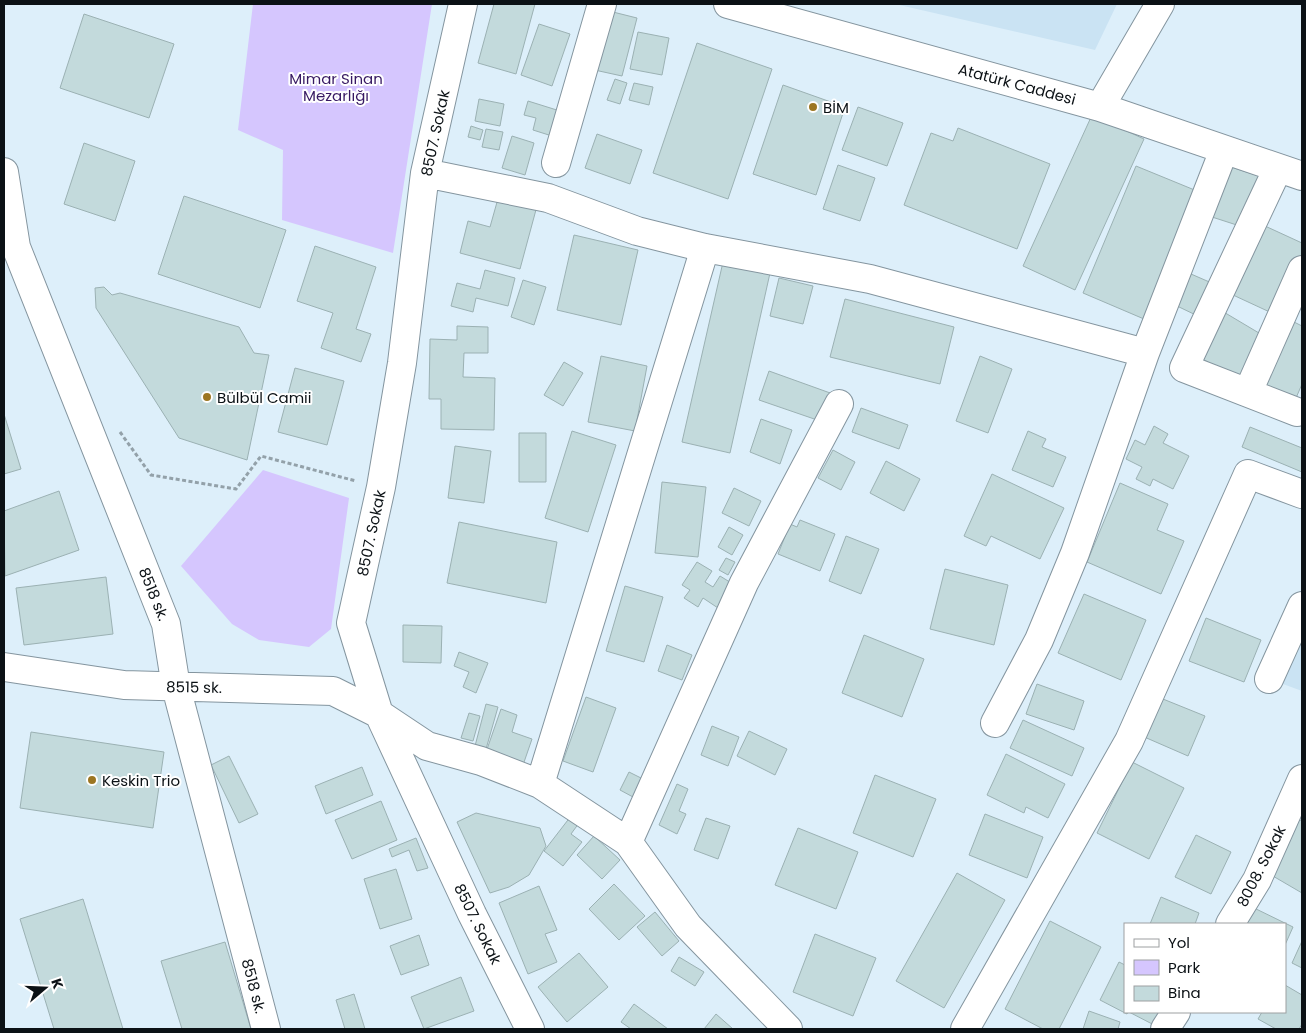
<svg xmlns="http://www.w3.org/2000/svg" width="1306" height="1033" viewBox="0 0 1306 1033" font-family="Poppins,sans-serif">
  <rect width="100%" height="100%" fill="#ddeffa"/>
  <path fill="#cae3f3" d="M895,4H1117L1095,50Z
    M1302,615V691L1269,679Z"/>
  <path fill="#d5c6fe" d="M253,4H432L393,253L282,220L283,150L238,130Z
    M263,470L349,498L331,629L309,647L259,640L232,624L181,566Z"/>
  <path fill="#c3dadc" stroke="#9bb1b3" d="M494,4H535L516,74L478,63Z
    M605,10L637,18L622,76L590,69Z
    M84,14L174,44L149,118L60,88Z
    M539,24L570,34L552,86L521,75Z
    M638,32L669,38L662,75L630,69Z
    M697,43L772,69L728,199L653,173Z
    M615,79L627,83L620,104L607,100Z
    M634,83L653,87L649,105L629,100Z
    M783,85L845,107L816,195L753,174Z
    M479,99L504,104L500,126L475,121Z
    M528,101L560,111L552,136L533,130L536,118L524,115Z
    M858,107L903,123L887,166L842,150Z
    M1092,115L1144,139L1075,290L1023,266Z
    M471,126L483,130L480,140L468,137Z
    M958,128L1050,164L1017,249L904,205L931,133L953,141Z
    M486,129L503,132L499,150L482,147Z
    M597,134L642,150L630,184L585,168Z
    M512,136L534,143L525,175L502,168Z
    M84,143L135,161L115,221L64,204Z
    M838,165L875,178L860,221L823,209Z
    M1136,166L1197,191L1144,319L1083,293Z
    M1228,166L1262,177L1246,228L1212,217Z
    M499,195L537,206L520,269L460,253L468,221L490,227Z
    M184,196L286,230L260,308L158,274Z
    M1265,226L1302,243V254L1274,314L1233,295Z
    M574,235L638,250L621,325L557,310Z
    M315,246L376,267L356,329L371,334L361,362L321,348L333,313L297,301Z
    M723,262L770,273L730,453L682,442Z
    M485,270L515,278L508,306L476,298L473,312L451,306L457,283L480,289Z
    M1191,274L1214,284L1200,317L1177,306Z
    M779,278L813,286L803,324L770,316Z
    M523,280L546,287L534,325L511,317Z
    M104,287L112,295L120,293L239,327L254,353L269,355L247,460L179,438L96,308L95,288Z
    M845,299L954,327L940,384L830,357Z
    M1222,311L1264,336L1238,380L1196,355Z
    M1290,320L1302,326V384L1296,398L1262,383Z
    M457,326L488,327V353H464L463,377L495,378L494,430L441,429V399H429L430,339L457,340Z
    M601,356L647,366L635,431L588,422Z
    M980,356L1012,369L988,433L956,421Z
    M564,362L583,373L563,406L544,395Z
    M295,368L344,381L327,445L278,432Z
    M769,371L833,394L823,422L759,400Z
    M861,408L908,425L899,449L852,432Z
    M4,414L21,469L4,474Z
    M761,419L792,430L780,464L750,452Z
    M1154,426L1168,434L1163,443L1189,456L1173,489L1153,479L1150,486L1136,479L1142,467L1126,459L1135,440L1145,445Z
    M1250,427L1302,448V472L1242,447Z
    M572,431L616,445L588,532L545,518Z
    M1028,431L1046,439L1042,447L1066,457L1053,487L1012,470Z
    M519,433H546V482H519Z
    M455,446L491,451L484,503L448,498Z
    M833,450L855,462L841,490L818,478Z
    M886,461L920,479L904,511L870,493Z
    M992,474L1064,508L1040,559L991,536L986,546L964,536Z
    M662,482L706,487L698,557L655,553Z
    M1120,483L1168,504L1157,530L1184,541L1161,594L1087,562Z
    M734,488L761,501L749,526L722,513Z
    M59,491L79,550L5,576L4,511Z
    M800,520L835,534L820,571L778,554L790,524L797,527Z
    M459,522L557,542L546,603L447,583Z
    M729,527L743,535L732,555L718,547Z
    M846,536L879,549L861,594L829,581Z
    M726,558L735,562L728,575L719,570Z
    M697,562L712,571L705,582L713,587L720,576L733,584L718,608L703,598L698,607L684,598L690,590L682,585Z
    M945,569L1008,585L994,645L930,629Z
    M106,577L113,634L24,645L16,588Z
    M625,586L663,597L644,662L606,651Z
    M1084,594L1146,620L1121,680L1058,653Z
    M1206,618L1261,640L1244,682L1189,661Z
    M403,625L442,626L441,663L403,662Z
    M864,635L924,659L902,717L842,693Z
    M667,645L692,655L682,680L658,671Z
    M459,652L488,663L476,693L463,687L469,672L454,666Z
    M1037,684L1084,701L1074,730L1026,714Z
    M586,697L616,708L593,772L563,761Z
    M1158,697L1205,716L1188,756L1142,736Z
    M486,704L498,707L486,749L475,746Z
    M501,709L517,715L512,732L532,739L522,768L485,755Z
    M469,713L480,716L473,741L461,738Z
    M1023,720L1084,748L1072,776L1010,748Z
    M712,726L739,737L728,766L701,755Z
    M749,731L787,749L775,775L737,756Z
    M31,732L164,752L153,828L20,808Z
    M1006,754L1065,784L1048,818L1026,807L1024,813L987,795Z
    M229,756L258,814L239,823L211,765Z
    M1132,762L1184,788L1149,859L1097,833Z
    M362,767L373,795L326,814L315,786Z
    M629,772L643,779L633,797L620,790Z
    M875,775L936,799L913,857L853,833Z
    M677,784L688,789L679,811L686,814L677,834L659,825Z
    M381,801L397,840L352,859L335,820Z
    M476,813L540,828L546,846L529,875L509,887L490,893L457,822Z
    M985,814L1043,837L1027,878L969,855Z
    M571,816L579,823L571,834L582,842L563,866L544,851Z
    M706,818L730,826L718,859L694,850Z
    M1296,818L1302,821V893L1266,872Z
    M798,828L858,852L836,909L775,885Z
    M1196,835L1231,852L1211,894L1175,877Z
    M594,836L620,860L602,879L577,855Z
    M416,838L428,868L417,871L409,850L392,857L389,849Z
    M396,869L412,919L380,929L364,879Z
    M957,873L1005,900L944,1008L896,981Z
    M614,884L645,916L619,940L589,909Z
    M539,886L557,930L545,934L557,962L528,974L499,903Z
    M1161,897L1199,913L1195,924H1150Z
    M83,899L123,1029H54L20,919Z
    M1250,906L1293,927L1285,945V924H1242Z
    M655,912L679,941L662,956L637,927Z
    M1050,921L1101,947L1059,1029H1043L1005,1009Z
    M815,934L876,958L853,1016L793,992Z
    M419,935L429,965L401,975L390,946Z
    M1302,941V968L1292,963Z
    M225,942L251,1029H182L161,961Z
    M579,953L608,987L567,1022L538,987Z
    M679,957L704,972L695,986L671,971Z
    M1119,962L1125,965V1012H1128L1127,1014L1100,1000Z
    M461,977L474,1011L424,1029L411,997Z
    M1285,985L1302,995V1024L1299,1029H1276L1258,1019L1262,1012H1285Z
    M354,994L365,1029H345L336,1000Z
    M634,1004L668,1029H631L621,1022Z
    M1089,1011L1120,1022L1118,1029H1083Z
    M1129,1012H1163L1156,1026Z
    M716,1014L733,1029H704Z"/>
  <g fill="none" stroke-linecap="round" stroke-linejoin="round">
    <defs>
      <path id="minor" d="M463,4L425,173L402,363L381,487L351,623L379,714L472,914L530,1029
        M728,4L1100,107L1302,176
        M1100,107L1160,4
        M556,163L602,4
        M1278,168L1184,368L1297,412
        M4,172L16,247L166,624L176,687L266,1029
        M425,173L548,198L637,231L705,248L870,279L1145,353
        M1248,392L1302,270
        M4,667L124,685L333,691L379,714L427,746L481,761L540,784L628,842L688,926L788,1029
        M1269,679L1302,606
        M995,723L1039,640L1075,553L1145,353L1224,150
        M540,784L705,248
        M628,842L744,583L839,404
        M1230,924L1257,880L1302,779
        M965,1029L1129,741L1248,474L1302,494
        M1165,1029L1176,1012"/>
    </defs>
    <use href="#minor" stroke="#84959f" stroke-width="30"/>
    <path stroke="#93a1a9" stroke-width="3" stroke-dasharray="4 2.5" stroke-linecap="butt" d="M120,432L151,475L236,489L261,456L356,481"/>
    <use href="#minor" stroke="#fff" stroke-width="28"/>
  </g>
  <g fill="#9c7622" stroke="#fff" stroke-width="2">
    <circle cx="813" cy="107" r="5"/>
    <circle cx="207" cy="397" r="5"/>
    <circle cx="92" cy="780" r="5"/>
  </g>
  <g text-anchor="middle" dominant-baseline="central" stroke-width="4" stroke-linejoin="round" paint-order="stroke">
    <g font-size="15" fill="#371963" stroke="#fff">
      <text x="336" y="78">Mimar Sinan<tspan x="336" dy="17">Mezarlığı</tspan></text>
    </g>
    <g font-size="15" fill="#0b1115" stroke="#fff">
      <text transform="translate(1017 84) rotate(15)">Atatürk Caddesi</text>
      <text transform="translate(435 133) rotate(-78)">8507. Sokak</text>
      <text transform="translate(371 533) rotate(-78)">8507. Sokak</text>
      <text transform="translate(154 594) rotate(68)">8518 sk.</text>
      <text transform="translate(194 687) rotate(1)">8515 sk.</text>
      <text transform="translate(1261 866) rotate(-63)">8008. Sokak</text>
      <text transform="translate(478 924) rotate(64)">8507. Sokak</text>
      <text transform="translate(254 986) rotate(75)">8518 sk.</text>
    </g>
    <g font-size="15" fill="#0b1115" stroke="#fff" text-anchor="start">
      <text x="823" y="107">BİM</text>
      <text x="217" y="397">Bülbül Camii</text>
      <text x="102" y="780">Keskin Trio</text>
    </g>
  </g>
  <rect width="1306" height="1033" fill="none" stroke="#0b1115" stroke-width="10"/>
  <rect x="1124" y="923" width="162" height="90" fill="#ffffff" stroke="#9da0a1"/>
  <rect x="1134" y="939" width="25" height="8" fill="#ffffff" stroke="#9da0a1"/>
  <text x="1168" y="948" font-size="15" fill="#0b1115">Yol</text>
  <rect x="1134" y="960" width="25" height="15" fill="#d5c6fe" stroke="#9da0a1"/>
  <text x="1168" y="973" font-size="15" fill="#0b1115">Park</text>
  <rect x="1134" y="986" width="25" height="15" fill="#c3dadc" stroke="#9da0a1"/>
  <text x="1168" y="998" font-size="15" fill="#0b1115">Bina</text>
  <g transform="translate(45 988) rotate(71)" stroke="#ffffff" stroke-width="4" paint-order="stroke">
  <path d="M0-4L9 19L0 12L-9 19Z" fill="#0b1115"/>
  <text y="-8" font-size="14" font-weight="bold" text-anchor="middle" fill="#0b1115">K</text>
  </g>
</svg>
